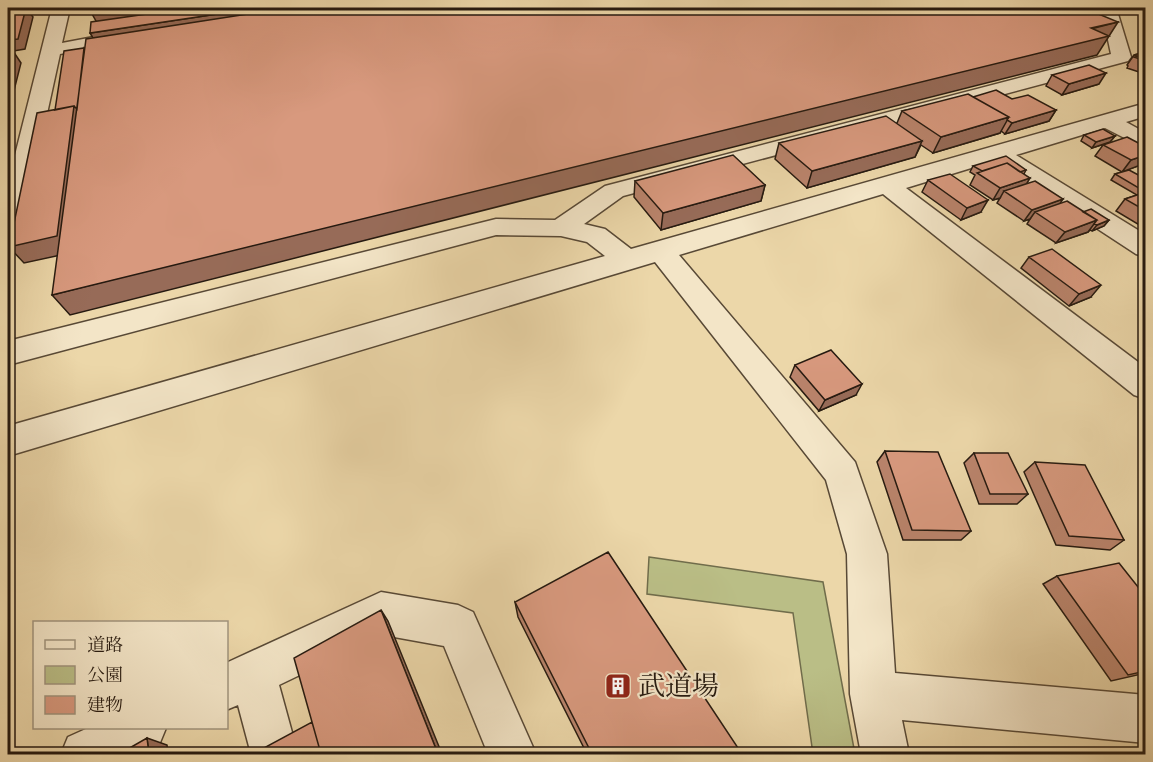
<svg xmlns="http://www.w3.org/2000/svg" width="1153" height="762" viewBox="0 0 1153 762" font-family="'IM FELL Double Pica','Noto Serif JP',serif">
  <rect width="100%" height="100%" fill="#ecd7a9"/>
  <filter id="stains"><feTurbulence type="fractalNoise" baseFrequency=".00333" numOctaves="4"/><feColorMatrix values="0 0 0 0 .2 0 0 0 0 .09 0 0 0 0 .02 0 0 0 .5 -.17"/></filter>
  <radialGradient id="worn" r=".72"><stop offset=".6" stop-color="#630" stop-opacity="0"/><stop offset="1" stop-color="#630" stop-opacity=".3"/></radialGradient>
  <path fill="#babe86" stroke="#706c4b" stroke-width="1.5" d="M649,557L823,582L855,754H813L793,613L647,594Z"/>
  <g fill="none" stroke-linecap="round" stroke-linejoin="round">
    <defs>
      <path id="minor" d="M52,8H70L62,43L99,36L106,38L108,42L106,46L60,54L21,233L17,239L8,241V183Z
        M1078,8H1101L1118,14L1131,57L1128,61L623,196L584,224L605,229L631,249L1146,103V116L1126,122L1146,133V149L1105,128L1016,155L1146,235V257L1136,254L994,161L906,188L1146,368V399L1134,395L883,194L679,255L855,462L887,554L895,673L1146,695V743L902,720L909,754H861L850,694L847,554L826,480L655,262L8,456V426L605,256L587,242L561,236L496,235L8,365V341L496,219L555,220L605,186L1111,54L1104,21L1081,12Z
        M381,592L458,605L473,612L536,754H488L444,646L383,635L279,685L296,747L293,754H251L238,705L226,710V663Z
        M88,728H166L159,745L138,754H61L68,737Z"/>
    </defs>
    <use href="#minor" stroke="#584936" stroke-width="3"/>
    <use href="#minor" fill="#f3e5c7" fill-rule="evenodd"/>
  </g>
  <path fill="#ba846c" stroke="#261a10" stroke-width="1.5" d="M1144,44H1146V74H1145L1127,68L1128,66L1127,65L1134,55L1138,54Z
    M1052,75L1099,84L1062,95L1046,86Z
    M973,97L1012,99L1056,110L1049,121L1005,134L1001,131L1000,133L933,153L921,145L915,157L807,188L775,159L779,143L897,123L902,111Z
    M1084,135L1115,136L1110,142L1092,148L1081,141Z
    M1146,143V163L1124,171L1146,179V229L1116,211L1125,199L1137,195L1111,180L1115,174L1122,172L1095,156L1103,145L1141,144Z
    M973,166L1026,170L1024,174L1027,183L1060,204L1109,220L1104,226L1092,231L1090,230L1088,232L1056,243L1027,224L1030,219L1024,221L997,203L1000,198L993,200L970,185L975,175L970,172Z
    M928,180L981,212L961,220L922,192Z
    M635,181L765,185L761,201L661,230L634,197Z
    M1029,257L1091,297L1069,306L1021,268Z
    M795,365L856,395L819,411L790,377Z
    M885,451L971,531L961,540H903L877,462Z
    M974,453L1028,494L1017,504H979L964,463Z
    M1035,462L1124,540L1110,550L1056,545L1024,472Z
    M1057,576L1146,597V673L1111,681L1043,584Z
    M515,602L742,754H587L518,617Z"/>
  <path fill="#976b58" stroke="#261a10" stroke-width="1.5" d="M26,8L33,17L25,49L13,51L21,63L8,114V12L14,22Z
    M122,8H251L101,30L91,12Z
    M258,8H327L99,48L90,33Z
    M1118,22L1097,55L70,315L52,295Z
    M84,48L90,58L70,253L24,263L9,247Z
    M1106,73L1099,84L1062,95L1069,84Z
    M1056,110L1049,121L1005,134L1012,123Z
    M1009,117L1000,133L933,153L941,137Z
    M1115,136L1110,142L1092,148L1096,142Z
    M922,141L915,157L807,188L812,171Z
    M1146,155V163L1122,172L1131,160Z
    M1030,178L1023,190L1004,191L1000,198L993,200L1000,188Z
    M765,185L761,201L661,230L663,213Z
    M1146,188V193L1137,196L1142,190Z
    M1063,199L1055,211L1035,212L1030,219L1024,221L1032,210Z
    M988,200L981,212L961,220L967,208Z
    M1097,220L1088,232L1056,243L1065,232Z
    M1109,220L1104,226L1092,231L1097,225Z
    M1101,285L1091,297L1069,306L1079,294Z
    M862,384L856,395L819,411L825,400Z
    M381,610L388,621L442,754H438Z
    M147,738L167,745L168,754H149Z"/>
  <path fill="#d8997e" stroke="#261a10" stroke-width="1.5" d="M26,8L18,39L8,40V22L11,9Z
    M91,8H122L91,12Z
    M189,8H258L90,33L91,22Z
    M287,8H1084L1118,22L1091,28L1109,36L52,295L86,39Z
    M11,48L8,59V49Z
    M84,48L77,109L74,106L55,110L64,51Z
    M1146,52V61L1134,57L1138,56L1134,55Z
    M1089,65L1106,73L1069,84L1052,75Z
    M996,90L1012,99L1028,95L1056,110L1012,123L1007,120L1009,117L973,97Z
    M968,94L1009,117L941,137L902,111Z
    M74,106L57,236L9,247L37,113Z
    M886,116L922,141L812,171L779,143Z
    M1103,129L1115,136L1096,142L1084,135Z
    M1127,137L1146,147V155L1131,160L1103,145Z
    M733,155L765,185L663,213L635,181Z
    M1006,156L1026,170L1020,172L1007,163L982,171L973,166Z
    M1007,163L1030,178L1000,188L977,173Z
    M1129,170L1146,179V188L1142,190L1115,174Z
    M950,174L988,200L967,208L928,180Z
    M1035,181L1063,199L1032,210L1004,191Z
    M1146,192V211L1125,199Z
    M1067,201L1097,220L1065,232L1035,212Z
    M1091,209L1109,220L1097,225L1094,224L1097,220L1083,212Z
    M1052,249L1101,285L1079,294L1029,257Z
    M831,350L862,384L825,400L795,365Z
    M885,451L938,452L971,531L912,530Z
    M974,453H1008L1028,494H990Z
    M1035,462L1085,465L1124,540L1069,536Z
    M608,552L742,754H592L515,602Z
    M1119,563L1146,597V671L1128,675L1057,576Z
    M381,610L438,754H321L294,658Z
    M312,722L321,754H253Z
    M147,738L149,754H119Z"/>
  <defs>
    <symbol id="building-square" viewBox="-11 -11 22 22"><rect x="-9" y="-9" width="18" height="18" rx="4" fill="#8f2418" stroke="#f3e5c7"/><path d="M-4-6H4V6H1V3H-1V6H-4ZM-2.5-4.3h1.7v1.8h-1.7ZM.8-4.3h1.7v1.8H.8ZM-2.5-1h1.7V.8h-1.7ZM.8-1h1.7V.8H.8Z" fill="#fff"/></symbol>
  </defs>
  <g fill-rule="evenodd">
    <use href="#building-square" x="603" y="671" width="30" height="30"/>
  </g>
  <g text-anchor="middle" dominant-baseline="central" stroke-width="4.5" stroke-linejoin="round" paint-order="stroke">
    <g font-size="27" fill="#261a10" stroke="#f3e5c7" text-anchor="start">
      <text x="638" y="686">武道場</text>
    </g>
  </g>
  <rect width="1153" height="762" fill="none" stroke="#ecd7a9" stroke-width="30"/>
  <rect x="9" y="9" width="1135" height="744" fill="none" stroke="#261a10" stroke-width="3"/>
  <rect x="15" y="15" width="1123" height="732" fill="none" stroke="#261a10" stroke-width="1.5"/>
  <rect x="33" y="621" width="195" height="108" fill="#f3e5c7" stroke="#a1947e" stroke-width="1.5"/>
  <rect x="45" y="640" width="30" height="9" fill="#f3e5c7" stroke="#a1947e" stroke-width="1.5"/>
  <text x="87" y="651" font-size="18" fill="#261a10">道路</text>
  <rect x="45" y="666" width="30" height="18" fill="#babe86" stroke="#a1947e" stroke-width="1.5"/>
  <text x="87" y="681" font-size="18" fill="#261a10">公園</text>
  <rect x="45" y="696" width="30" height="18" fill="#d8997e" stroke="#a1947e" stroke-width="1.5"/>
  <text x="87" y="711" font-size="18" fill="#261a10">建物</text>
  <rect width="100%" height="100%" filter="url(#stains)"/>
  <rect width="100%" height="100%" fill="url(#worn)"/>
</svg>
